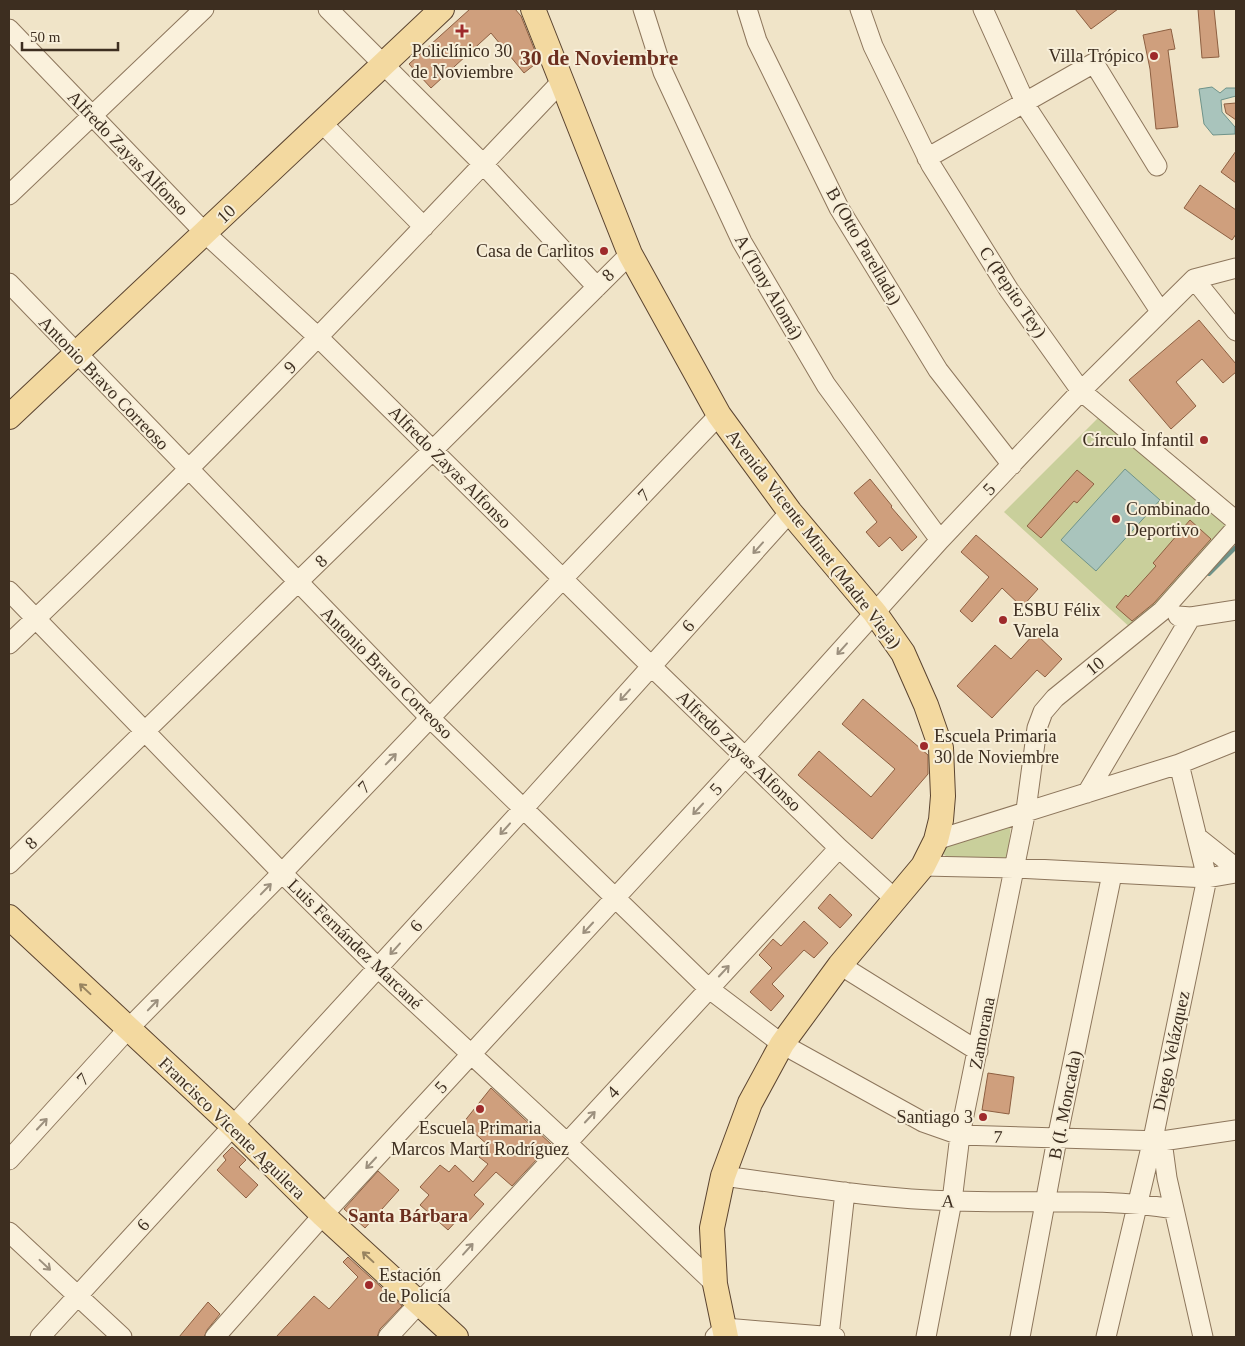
<svg xmlns="http://www.w3.org/2000/svg" width="1245" height="1346" viewBox="0 0 1245 1346" font-family="Georgia,serif">
  <rect width="100%" height="100%" fill="#f0e4c8"/>
  <path fill="#c9cf9b" d="M1103,413L1228,527L1134,631L1004,512Z
    M1011,821L1008,858L952,860L943,854L944,846Z"/>
  <path fill="#a9c4bc" stroke="#6f938a" d="M1212,87L1220,93L1226,88H1236V96L1221,100L1222,112L1235,127V134L1213,135L1204,124L1199,89Z
    M1125,469L1160,500L1096,571L1061,540Z"/>
  <g fill="none" stroke-linecap="round" stroke-linejoin="round">
    <path stroke="#6f938a" stroke-width="4" d="M1209,574L1236,547"/>
  </g>
  <path fill="#cf9f7d" stroke="#8d5f41" d="M470,9H515L521,16L539,61L524,73L491,33L431,88L409,64Z
    M1075,9H1118L1091,29Z
    M1198,9H1214L1219,57L1202,58Z
    M1171,29L1175,49L1168,50L1178,127L1156,129L1150,69L1143,35Z
    M1236,103V120L1226,113L1224,104Z
    M1236,151V183L1221,172Z
    M1200,185L1236,210V234L1232,240L1184,208Z
    M1199,320L1236,364V372L1223,383L1202,359L1176,382L1196,406L1171,429L1129,380Z
    M1077,470L1094,484L1077,503L1074,501L1041,538L1027,526Z
    M870,479L892,506L891,507L917,537L902,551L890,537L879,547L866,532L877,522L854,493Z
    M1190,520L1211,539L1154,603L1132,621L1116,607L1126,595L1128,597L1156,566L1153,563Z
    M976,535L1038,589L1022,607L1002,588L972,622L960,611L989,577L961,552Z
    M1035,633L1062,659L1045,677L1037,670L992,718L957,686L995,645L1011,659Z
    M863,699L928,755V774L872,839L798,775L819,751L871,797L895,769L842,724Z
    M830,894L852,915L840,928L818,908Z
    M804,921L828,943L814,958L804,950L772,984L784,996L771,1011L750,992L772,968L759,955L773,939L781,946Z
    M988,1073L1014,1077L1009,1114L982,1110Z
    M491,1088L551,1144L512,1186L496,1172L474,1195L484,1204L467,1223L460,1217L448,1230L420,1205L429,1195L420,1187L440,1165L449,1172L455,1165L473,1182L488,1164L479,1157L489,1146L463,1123Z
    M232,1147L246,1160L239,1167L258,1185L246,1198L217,1170L226,1160L223,1156Z
    M378,1171L399,1190L365,1228L344,1209Z
    M348,1257L402,1306L380,1329L377,1337H276L314,1296L329,1309L358,1277L343,1262Z
    M208,1302L220,1314L207,1330L204,1337H179Z"/>
  <g fill="none" stroke-linecap="round" stroke-linejoin="round">
    <defs>
      <path id="minor" d="M328,9L483,164L597,287
        M643,9L663,72L742,242L826,385L940,540
        M747,9L757,41L839,208L938,370L1012,465
        M860,9L873,46L931,165L1009,290L1081,391L1236,521
        M983,9L1029,111L1160,311
        M9,29L206,234L319,338L651,666L839,848L896,900
        M322,123L424,227
        M927,158L1094,63L1157,166
        M9,195L204,9
        M1194,279L1236,331
        M9,283L430,718L708,988L782,1044L923,1122L960,1135L1162,1141L1236,1130
        M9,591L282,873L378,968L566,1142L715,1284
        M1178,616L1191,617L1236,610
        M9,644C201,463 381,272 562,81
        M1087,793L1191,617
        M1197,837L1236,868
        M936,840L1179,764L1236,741
        M9,864L433,450L630,254
        M923,866L1014,868L1207,878L1236,873
        M840,965L978,1051
        M1162,1141L1167,1178L1203,1337
        M9,1160L128,1029L282,873L719,415
        M723,1176C800,1186 877,1199 954,1201C1027,1204 1102,1197 1174,1209
        M9,1232L122,1337
        M829,1336L845,1192
        M40,1337L524,808L790,512
        M215,1337L323,1215L745,757L940,540L1081,391L1194,279L1236,268
        M388,1337L839,848
        M715,1337L725,1328L835,1337
        M926,1337L952,1201L960,1135L1026,810L1037,728L1043,712L1055,698L1162,611L1236,528
        M1020,1337L1057,1139L1112,874
        M1106,1337L1153,1139L1207,878L1179,764"/>
      <path id="major" d="M533,9L630,254L719,415L790,512L875,613L903,653L926,705L941,748L943,796L941,820L936,840L923,866L840,965L782,1044L750,1103L723,1176L712,1228L715,1284L726,1337
        M9,417L442,9
        M9,917L233,1126L323,1215L456,1337"/>
    </defs>
    <use href="#minor" stroke="#8d765c" stroke-width="21"/>
    <use href="#major" stroke="#5b4430" stroke-width="26"/>
    <use href="#minor" stroke="#faf1dc" stroke-width="19"/>
    <use href="#major" stroke="#f3d9a0" stroke-width="24"/>
  </g>
  <defs><path id="oneway-shaft" d="M-6 0H5M1.5-3L5.5 0L1.5 3" fill="none" stroke-width="1.6" stroke-linecap="round" stroke-linejoin="round" transform="scale(1.25)"/></defs>
  <g stroke="#9c907e">
    <use href="#oneway-shaft" transform="translate(758 548) rotate(132)"/>
    <use href="#oneway-shaft" transform="translate(842 649) rotate(132)"/>
    <use href="#oneway-shaft" transform="translate(625 695) rotate(132)"/>
    <use href="#oneway-shaft" transform="translate(391 759) rotate(-46)"/>
    <use href="#oneway-shaft" transform="translate(698 809) rotate(133)"/>
    <use href="#oneway-shaft" transform="translate(505 829) rotate(132)"/>
    <use href="#oneway-shaft" transform="translate(266 889) rotate(-46)"/>
    <use href="#oneway-shaft" transform="translate(588 928) rotate(133)"/>
    <use href="#oneway-shaft" transform="translate(395 949) rotate(132)"/>
    <use href="#oneway-shaft" transform="translate(724 971) rotate(-47)"/>
    <use href="#oneway-shaft" transform="translate(153 1005) rotate(-46)"/>
    <use href="#oneway-shaft" transform="translate(590 1117) rotate(-47)"/>
    <use href="#oneway-shaft" transform="translate(42 1124) rotate(-47)"/>
    <use href="#oneway-shaft" transform="translate(371 1163) rotate(133)"/>
    <use href="#oneway-shaft" transform="translate(468 1249) rotate(-48)"/>
    <use href="#oneway-shaft" transform="translate(45 1265) rotate(43)"/>
  </g>
  <g stroke="#988460">
    <use href="#oneway-shaft" transform="translate(85 989) rotate(-137)"/>
    <use href="#oneway-shaft" transform="translate(368 1257) rotate(-137)"/>
  </g>
  <g fill="#9e2a2b" stroke="#f7eed8" stroke-width="2">
    <path d="M459.5 23.5h5v5h5v5h-5v5h-5v-5h-5v-5h5z"/>
    <circle cx="1154" cy="56" r="5"/>
    <circle cx="604" cy="251" r="5"/>
    <circle cx="1204" cy="440" r="5"/>
    <circle cx="1116" cy="519" r="5"/>
    <circle cx="1003" cy="620" r="5"/>
    <circle cx="924" cy="746" r="5"/>
    <circle cx="480" cy="1109" r="5"/>
    <circle cx="983" cy="1117" r="5"/>
    <circle cx="369" cy="1285" r="5"/>
  </g>
  <g text-anchor="middle" dominant-baseline="central" stroke-width="4" stroke-linejoin="round" paint-order="stroke">
    <g font-size="18" fill="#3d2e20" stroke="#f7eed8" text-anchor="end">
      <text x="462" y="51" text-anchor="middle">Policlínico 30<tspan x="462" dy="21">de Noviembre</tspan></text>
      <text x="1144" y="56">Villa Trópico</text>
      <text x="594" y="251">Casa de Carlitos</text>
      <text x="1194" y="440">Círculo Infantil</text>
      <text x="1126" y="509" text-anchor="start">Combinado<tspan x="1126" dy="21">Deportivo</tspan></text>
      <text x="1013" y="610" text-anchor="start">ESBU Félix<tspan x="1013" dy="21">Varela</tspan></text>
      <text x="934" y="736" text-anchor="start">Escuela Primaria<tspan x="934" dy="21">30 de Noviembre</tspan></text>
      <text x="973" y="1117">Santiago 3</text>
      <text x="480" y="1128" text-anchor="middle">Escuela Primaria<tspan x="480" dy="21">Marcos Martí Rodríguez</tspan></text>
      <text x="379" y="1275" text-anchor="start">Estación<tspan x="379" dy="21">de Policía</tspan></text>
    </g>
    <g font-size="18" fill="#3d2e20" stroke="#f7eed8">
      <text transform="translate(128 153) rotate(46)">Alfredo Zayas Alfonso</text>
      <text transform="translate(226 214) rotate(-44)">10</text>
      <text transform="translate(864 246) rotate(60)">B (Otto Parellada)</text>
      <text transform="translate(608 275) rotate(-45)">8</text>
      <text transform="translate(769 287) rotate(60)">A (Tony Alomá)</text>
      <text transform="translate(1013 292) rotate(56)">C (Pepito Tey)</text>
      <text transform="translate(290 367) rotate(-46)">9</text>
      <text transform="translate(104 383) rotate(46)">Antonio Bravo Correoso</text>
      <text transform="translate(450 467) rotate(45)">Alfredo Zayas Alfonso</text>
      <text transform="translate(989 489) rotate(-46)">5</text>
      <text transform="translate(644 495) rotate(-47)">7</text>
      <text transform="translate(814 539) rotate(52)">Avenida Vicente Minet (Madre Vieja)</text>
      <text transform="translate(321 561) rotate(-44)">8</text>
      <text transform="translate(688 626) rotate(-48)">6</text>
      <text transform="translate(1095 666) rotate(-39)">10</text>
      <text transform="translate(387 673) rotate(45)">Antonio Bravo Correoso</text>
      <text transform="translate(739 751) rotate(44)">Alfredo Zayas Alfonso</text>
      <text transform="translate(364 787) rotate(-46)">7</text>
      <text transform="translate(716 789) rotate(-47)">5</text>
      <text transform="translate(31 843) rotate(-44)">8</text>
      <text transform="translate(416 926) rotate(-48)">6</text>
      <text transform="translate(355 944) rotate(44)">Luis Fernández Marcané</text>
      <text transform="translate(982 1033) rotate(-79)">Zamorana</text>
      <text transform="translate(1171 1051) rotate(-78)">Diego Velázquez</text>
      <text transform="translate(83 1079) rotate(-47)">7</text>
      <text transform="translate(441 1087) rotate(-47)">5</text>
      <text transform="translate(613 1092) rotate(-47)">4</text>
      <text transform="translate(1065 1105) rotate(-79)">B (I. Moncada)</text>
      <text transform="translate(232 1128) rotate(44)">Francisco Vicente Aguilera</text>
      <text transform="translate(998 1137) rotate(2)">7</text>
      <text transform="translate(948 1201) rotate(3)">A</text>
      <text transform="translate(143 1225) rotate(-48)">6</text>
    </g>
    <g font-size="19" font-weight="bold" fill="#6b2e1e" stroke="#f7eed8">
      <text x="408" y="1215">Santa Bárbara</text>
    </g>
    <g font-size="22" font-weight="bold" fill="#6b2e1e" stroke="#f7eed8">
      <text x="599" y="57">30 de Noviembre</text>
    </g>
  </g>
  <rect width="1245" height="1346" fill="none" stroke="#3d2e20" stroke-width="20"/>
  <path d="M22 42v8h96v-8" fill="none" stroke="#3d2e20" stroke-width="2.5"/>
  <text x="30" y="42" font-size="15" fill="#3d2e20" stroke="#f7eed8" stroke-width="4" paint-order="stroke">50 m</text>
</svg>
